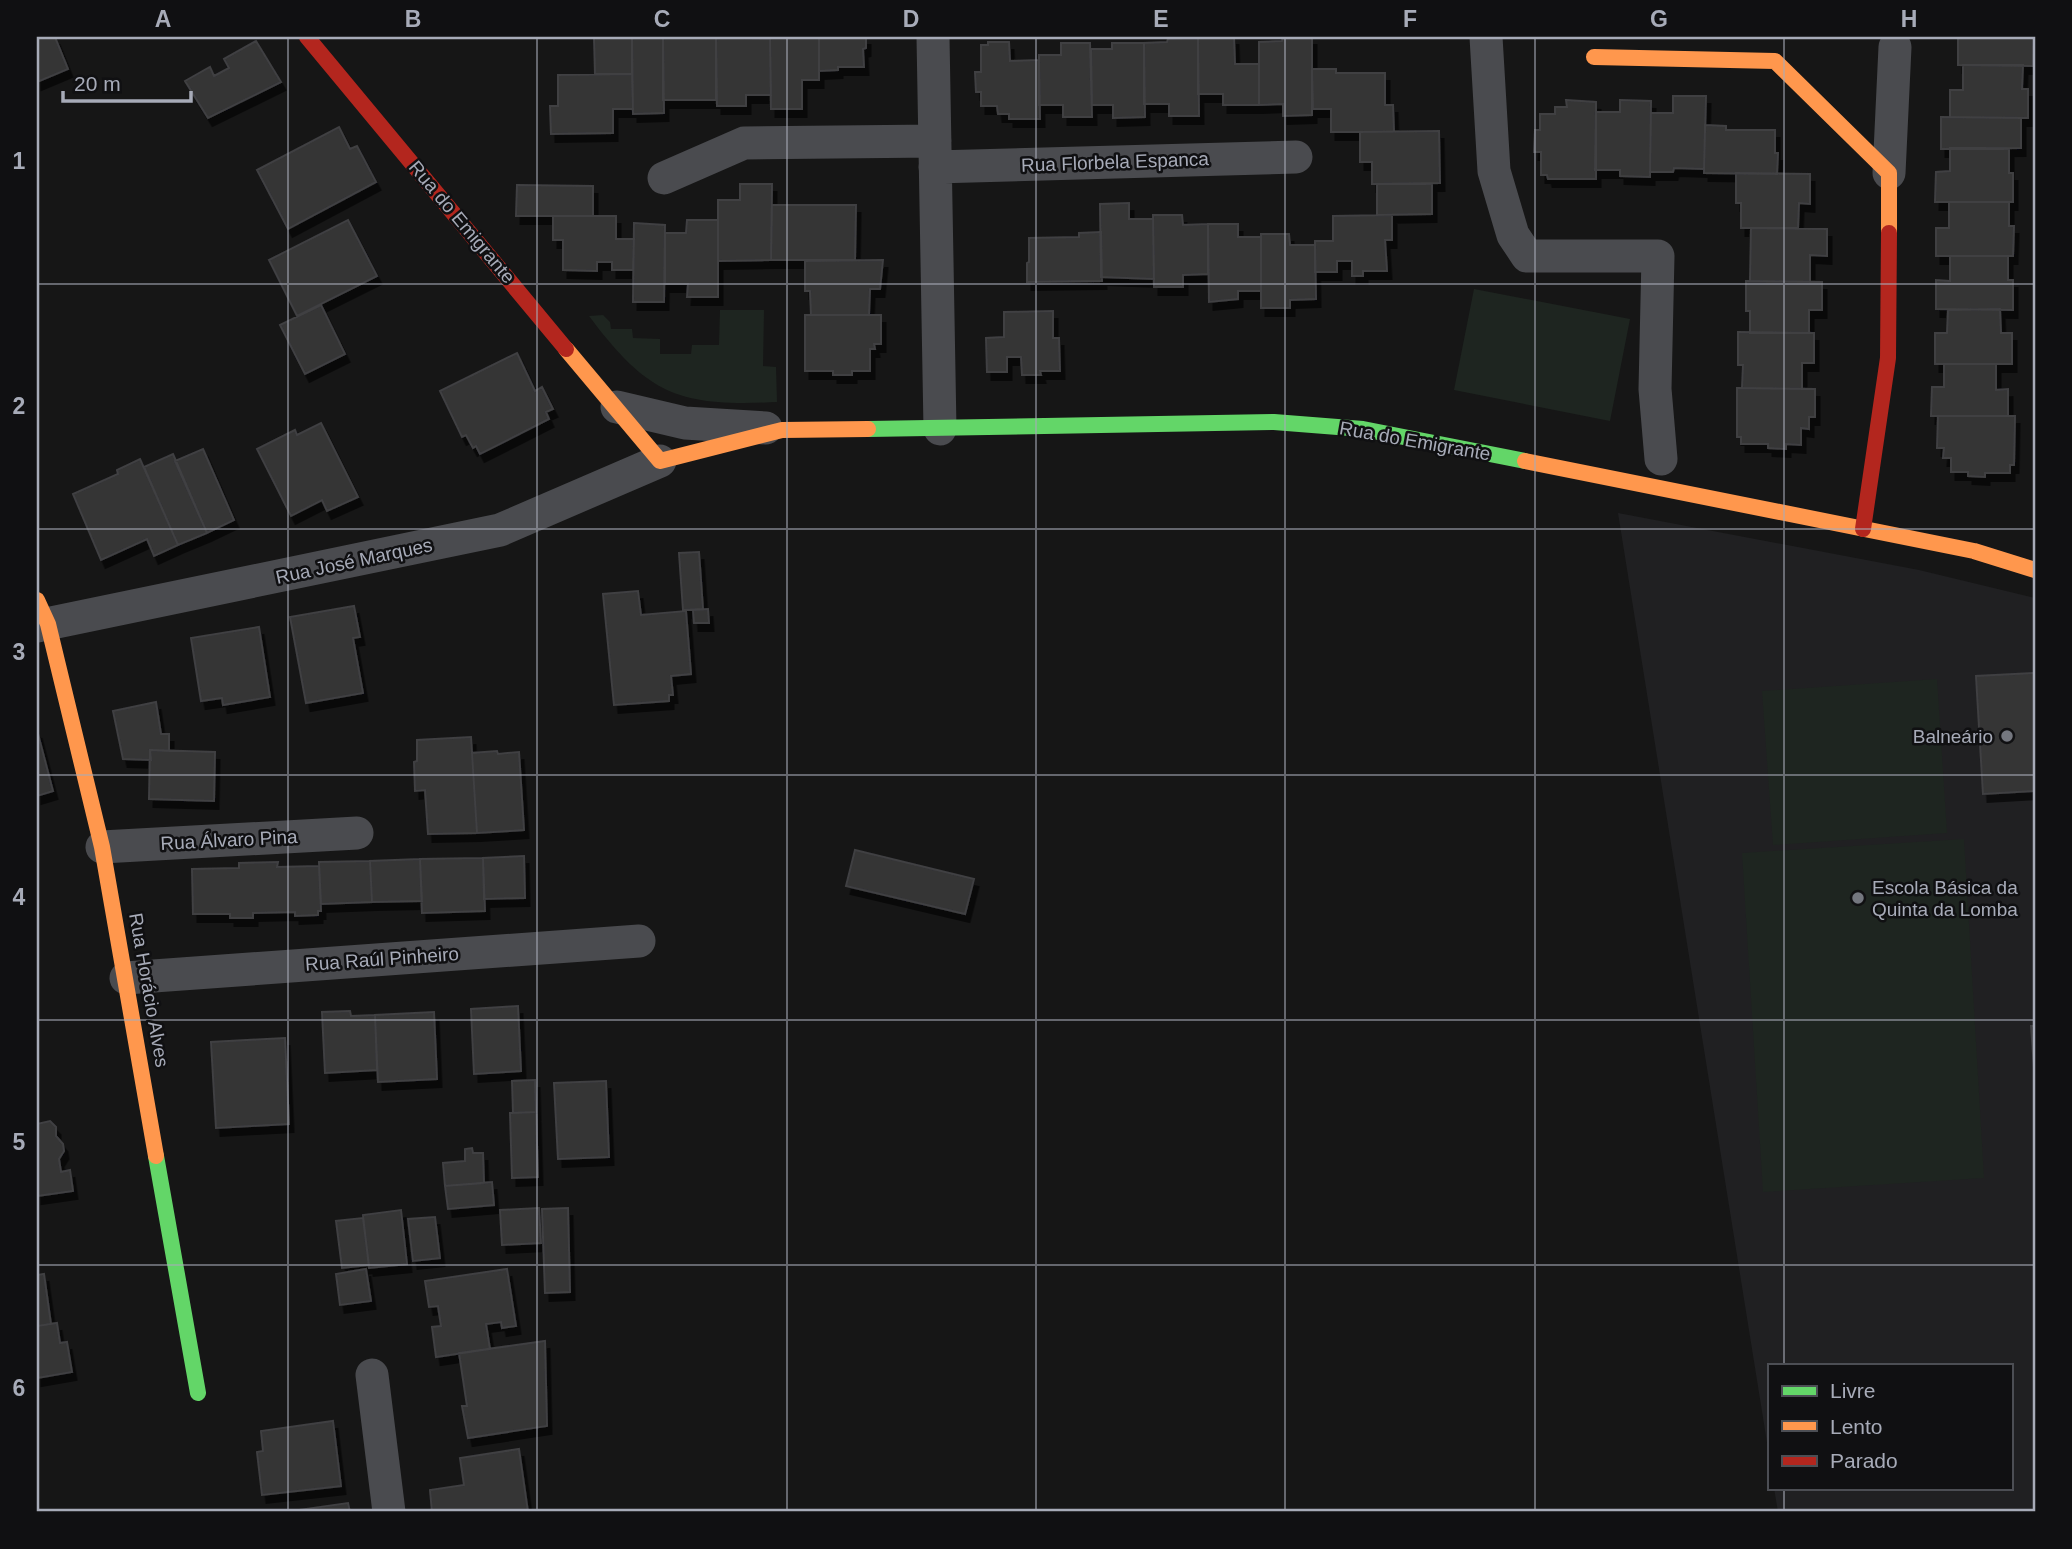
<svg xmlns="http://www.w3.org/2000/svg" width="2072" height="1549" viewBox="0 0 2072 1549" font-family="Arial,sans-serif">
  <defs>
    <filter id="shadow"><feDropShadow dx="4.5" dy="8" stdDeviation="0" flood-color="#0009"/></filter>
  </defs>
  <rect width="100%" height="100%" fill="#161616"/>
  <path fill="#202022" d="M1618,513L1919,570L2035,598V1512H1778L1774,1488H2011V1365H1769V1455Z"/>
  <path fill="#1e2520" d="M1474,289L1630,319L1610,421L1454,390Z
    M720,310H764L763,366L776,367L777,402C679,407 648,395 589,316L603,315L610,322L611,329H632L633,338L660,339V354H691L692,345H719Z
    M1937,679L1947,833L1773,845L1762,691Z
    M1964,839L1984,1178L1763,1192L1742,853Z"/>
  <path fill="#343435" stroke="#3f3f42" stroke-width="2" filter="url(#shadow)" d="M37,37H55L68,69L37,82Z
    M594,37H632V74H595Z
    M632,37H663L664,113L633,114Z
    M663,37H716V100H663Z
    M716,37L770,39L771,95H746V106H717Z
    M770,37H819V80H802V109H771Z
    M819,37H866V48L863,49L864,67H838V70L819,71Z
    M1198,37H1234L1235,64H1259V105H1223V94H1198Z
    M1283,37H1312V115L1283,116V104L1259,105V42L1282,41Z
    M1958,37H2034L2033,66L1958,65Z
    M1198,38L1199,116H1169V104H1144V43L1167,42L1168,39Z
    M256,41L281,82L208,118L185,81L210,67L214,76L229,68L224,59Z
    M988,42H1009L1010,61L1039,60L1040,119H1009V114H998L997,106H981V92H976L975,72H981V45H988Z
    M1061,43H1090L1092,117H1063V105H1039V55H1061Z
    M1112,43H1144L1145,117L1113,118V105H1092L1091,49H1112Z
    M1963,65H2023L2022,89H2028V118L1950,117V90H1963Z
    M1312,69H1336V73H1385V105H1393L1394,132H1331V109H1313Z
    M632,74L633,109H613V133L551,134L550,106H558V75Z
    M1673,96H1706L1704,169L1674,168L1673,172H1650L1651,113H1673Z
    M1566,100L1596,102V179H1548L1547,175H1541V152H1534L1535,130H1540V114H1555V107H1567Z
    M1620,100L1651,101L1650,177L1620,176V170H1595L1596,112H1620Z
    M1941,117L2021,118V148L1941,149Z
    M1705,125L1726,126V130H1775V153H1778L1777,174L1704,173Z
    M339,127L350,149L357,146L376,182L288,229L257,170Z
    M1439,131L1440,183L1372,184V162H1360V132Z
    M1950,148L2009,149V173H2013V202H1935L1936,172L1950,171Z
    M1736,173L1810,174V204L1799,203L1798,228H1741V203H1736Z
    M740,184H772L771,260L718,261V200H740Z
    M1377,184H1432V214L1377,215Z
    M517,185L593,186V216H516Z
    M1949,202H2009V226H2014L2013,256H1936V228H1949Z
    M1129,203V219H1153L1154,279L1101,277L1100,204Z
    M772,205H856L855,260H771Z
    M1153,215H1182L1183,225L1208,224V274L1183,275V287H1154Z
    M1392,215V240H1385L1387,271H1363V276H1352V261H1337V272H1315V241H1333V216Z
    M553,216H616V239H634L633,270H612V262H597V271L563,270V240H553Z
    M348,220L377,276L297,316L269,260Z
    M687,220H718V297H687L688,284H665V233H686Z
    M634,223L665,225L664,302H633Z
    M1208,224H1238V237H1261V291H1238V299L1209,302Z
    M1751,228L1827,229V256L1810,255V282L1750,281Z
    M1101,232L1102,281L1027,282V263L1029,262V238L1079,237V233Z
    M1261,234H1289L1290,245H1315L1316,299L1290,300V308H1261Z
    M1950,256H2008V280H2013V310L1936,309V280L1950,281Z
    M883,260L880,289H870L869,315H811L810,291H805V261Z
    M1746,281L1822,282V310H1809V333H1750V311H1746Z
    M321,305L345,354L305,374L280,325Z
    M2000,309L2001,333H2012V364H1935V333H1947L1948,310Z
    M1053,311V338H1059L1060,371H1040L1041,375H1022L1021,357H1007V372H987L986,338L1004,337V312Z
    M805,315H881V344H874L875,349H870V371H852V375H833V371H805Z
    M1738,332L1814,333V363H1802V389L1742,388L1743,365H1738Z
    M517,353L535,391L542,387L553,409L546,412L549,419L480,454L476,446L473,448L466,435L462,437L440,391Z
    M1944,364H1996V390L2008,389V416H1931L1932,387H1944Z
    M1737,388L1815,389V417H1809V429L1801,428V445L1786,444V449L1768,448V444H1741V437H1737Z
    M1938,416H2015L2014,465H2010V473H1985V477L1968,476V472H1951V458H1943L1944,448H1937Z
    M321,423L358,497L327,511L322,500L291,516L257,449L295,430L297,435Z
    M203,449L234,520L207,533L175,461Z
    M173,454L207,533L178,545L144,467Z
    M140,459L178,545L154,556L147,539L101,560L73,494L118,474L117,470Z
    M699,552L703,609L683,610L679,553Z
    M638,591L641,615L686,611L691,674L671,676L673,695H669V701L614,705L603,594Z
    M354,606L360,637L353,638L363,693L306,703L290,617Z
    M708,609L709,623H694L693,610Z
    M259,627L270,697L223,705L222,698L201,701L191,638Z
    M2035,673V791L1983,794L1976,676Z
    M156,702L161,734H169V751L150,750L151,760L123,759L113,711Z
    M37,730L53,791L37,796Z
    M471,737L477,833L428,834L425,790L415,791L414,762L417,761V740Z
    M150,750L215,752L214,801L149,799Z
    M497,751L498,754L519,752L524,830L477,833L472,753Z
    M855,850L974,879L965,914L846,886Z
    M524,856L525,898L484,899L483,858Z
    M483,858L485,911L422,913L420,859Z
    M420,859L422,901L372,902L370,861Z
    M370,861L372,902L321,904L319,862Z
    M278,862L277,867L319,866L321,911H318V915L295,916V912L253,913V918H230V914H193L192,869L239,868V863Z
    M518,1006L521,1071L474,1074L471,1009Z
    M350,1011L351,1016L375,1015L377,1070L325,1073L322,1012Z
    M434,1012L437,1079L378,1082L375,1015Z
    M2031,1026H2035V1081Z
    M285,1038L289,1124L216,1128L211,1042Z
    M535,1080L536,1112L513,1113L512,1081Z
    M606,1081L609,1157L558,1159L554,1083Z
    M536,1112L538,1177L512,1178L510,1113Z
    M50,1121L56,1127V1136L63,1144L64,1151L59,1159L61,1172L70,1170L73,1191L37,1196V1124Z
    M472,1148L473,1153H483L484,1183L445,1186L443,1163L465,1161V1149Z
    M492,1182L494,1205L448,1209L445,1186Z
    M539,1208L541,1243L502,1245L500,1210Z
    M568,1208L570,1292L545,1293L542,1209Z
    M401,1210L407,1264L369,1268L363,1215Z
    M435,1217L440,1258L413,1261L408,1219Z
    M363,1218L369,1265L342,1268L336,1221Z
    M366,1269L371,1301L340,1305L336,1274Z
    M507,1269L516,1326L502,1328L501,1322L486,1324L490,1349L436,1357L432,1327L441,1326L438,1306L429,1307L425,1281Z
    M44,1274L51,1324L37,1326V1275Z
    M57,1323L60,1343L67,1342L72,1372L37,1378V1326Z
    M545,1341L547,1426L468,1438L462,1406H467L459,1353Z
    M333,1421L341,1486L262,1495L257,1452L263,1451L261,1431Z
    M519,1449L528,1512H432L430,1490L464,1485L460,1458Z
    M348,1503L350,1512H291V1511Z"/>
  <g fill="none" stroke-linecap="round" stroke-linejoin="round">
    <path stroke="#4a4b4f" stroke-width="33" d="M933,37L940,429
      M1486,37L1494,171L1513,235L1527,256H1658L1655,389L1661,459
      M935,167L1296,157
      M1889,173L1895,47
      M664,178L744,143L935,141
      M617,407L685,423L766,428
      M37,626L500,530L660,461
      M102,847L357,833
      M126,978L639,941
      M372,1375L389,1512"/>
    <path stroke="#63d668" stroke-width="16" d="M868,429L1274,422L1363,429L1525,461
      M156,1156L198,1393"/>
    <path stroke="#ff974d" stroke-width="16" d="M1594,57L1775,61L1889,173V233
      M566,349L660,461L782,430L868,429
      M1525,461L1974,551L2035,570
      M37,600L48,624L102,847L156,1156"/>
    <path stroke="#b3261e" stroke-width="16" d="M307,37L566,349
      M1863,529L1888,358L1889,233"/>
  </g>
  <path fill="none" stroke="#a7abb8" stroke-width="2" stroke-opacity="0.55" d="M288,37V1512M537,37V1512M787,37V1512M1036,37V1512M1285,37V1512M1535,37V1512M1784,37V1365M37,284H2035M37,529H2035M37,775H2035M37,1020H2035M37,1265H2035M1784,1488V1512"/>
  <g fill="#74777f" stroke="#101012" stroke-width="2.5">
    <circle cx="2007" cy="736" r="7"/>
    <circle cx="1858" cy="898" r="7"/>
  </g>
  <g text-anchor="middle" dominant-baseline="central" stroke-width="5" stroke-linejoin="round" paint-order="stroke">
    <g font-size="19" fill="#a7abb8" stroke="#101012">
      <text transform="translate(1115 162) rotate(-2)">Rua Florbela Espanca</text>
      <text transform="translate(462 222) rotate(50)">Rua do Emigrante</text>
      <text transform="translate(1415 441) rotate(10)">Rua do Emigrante</text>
      <text transform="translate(354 561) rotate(-12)">Rua José Marques</text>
      <text transform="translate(229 840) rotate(-3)">Rua Álvaro Pina</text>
      <text transform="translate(382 959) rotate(-4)">Rua Raúl Pinheiro</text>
      <text transform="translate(149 990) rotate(80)">Rua Horácio Alves</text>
    </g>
    <g font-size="19" fill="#a7abb8" stroke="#101012" text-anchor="end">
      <text x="1993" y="736">Balneário</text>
      <text x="1872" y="887" text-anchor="start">Escola Básica da<tspan x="1872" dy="22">Quinta da Lomba</tspan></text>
    </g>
  </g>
  <rect width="2072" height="1549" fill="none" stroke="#101012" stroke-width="77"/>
  <rect x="1768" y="1364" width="245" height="126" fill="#101012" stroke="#4c4e54" stroke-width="2"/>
  <rect x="1782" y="1386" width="35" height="10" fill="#63d668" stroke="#4c4e54" stroke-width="2"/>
  <text x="1830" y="1398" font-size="21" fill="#a7abb8">Livre</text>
  <rect x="1782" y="1421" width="35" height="10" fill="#ff974d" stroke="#4c4e54" stroke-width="2"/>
  <text x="1830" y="1434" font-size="21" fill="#a7abb8">Lento</text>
  <rect x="1782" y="1456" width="35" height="10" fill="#b3261e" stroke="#4c4e54" stroke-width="2"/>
  <text x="1830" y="1468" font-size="21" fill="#a7abb8">Parado</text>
  <path d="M63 91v10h128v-10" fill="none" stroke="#a7abb8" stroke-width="3.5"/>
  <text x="74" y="91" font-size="21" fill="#a7abb8" stroke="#101012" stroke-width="5" paint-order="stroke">20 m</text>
  <rect x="38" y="38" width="1996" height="1472" fill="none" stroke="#a7abb8" stroke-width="2.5"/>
  <g font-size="23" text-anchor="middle" font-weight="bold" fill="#a7abb8">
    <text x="163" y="27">A</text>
    <text x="413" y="27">B</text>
    <text x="662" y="27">C</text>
    <text x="911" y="27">D</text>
    <text x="1161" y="27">E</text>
    <text x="1410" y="27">F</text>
    <text x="1659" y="27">G</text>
    <text x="1909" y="27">H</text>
    <text x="19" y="169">1</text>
    <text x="19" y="414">2</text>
    <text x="19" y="660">3</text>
    <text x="19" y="905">4</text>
    <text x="19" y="1150">5</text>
    <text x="19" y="1396">6</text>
  </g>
</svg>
